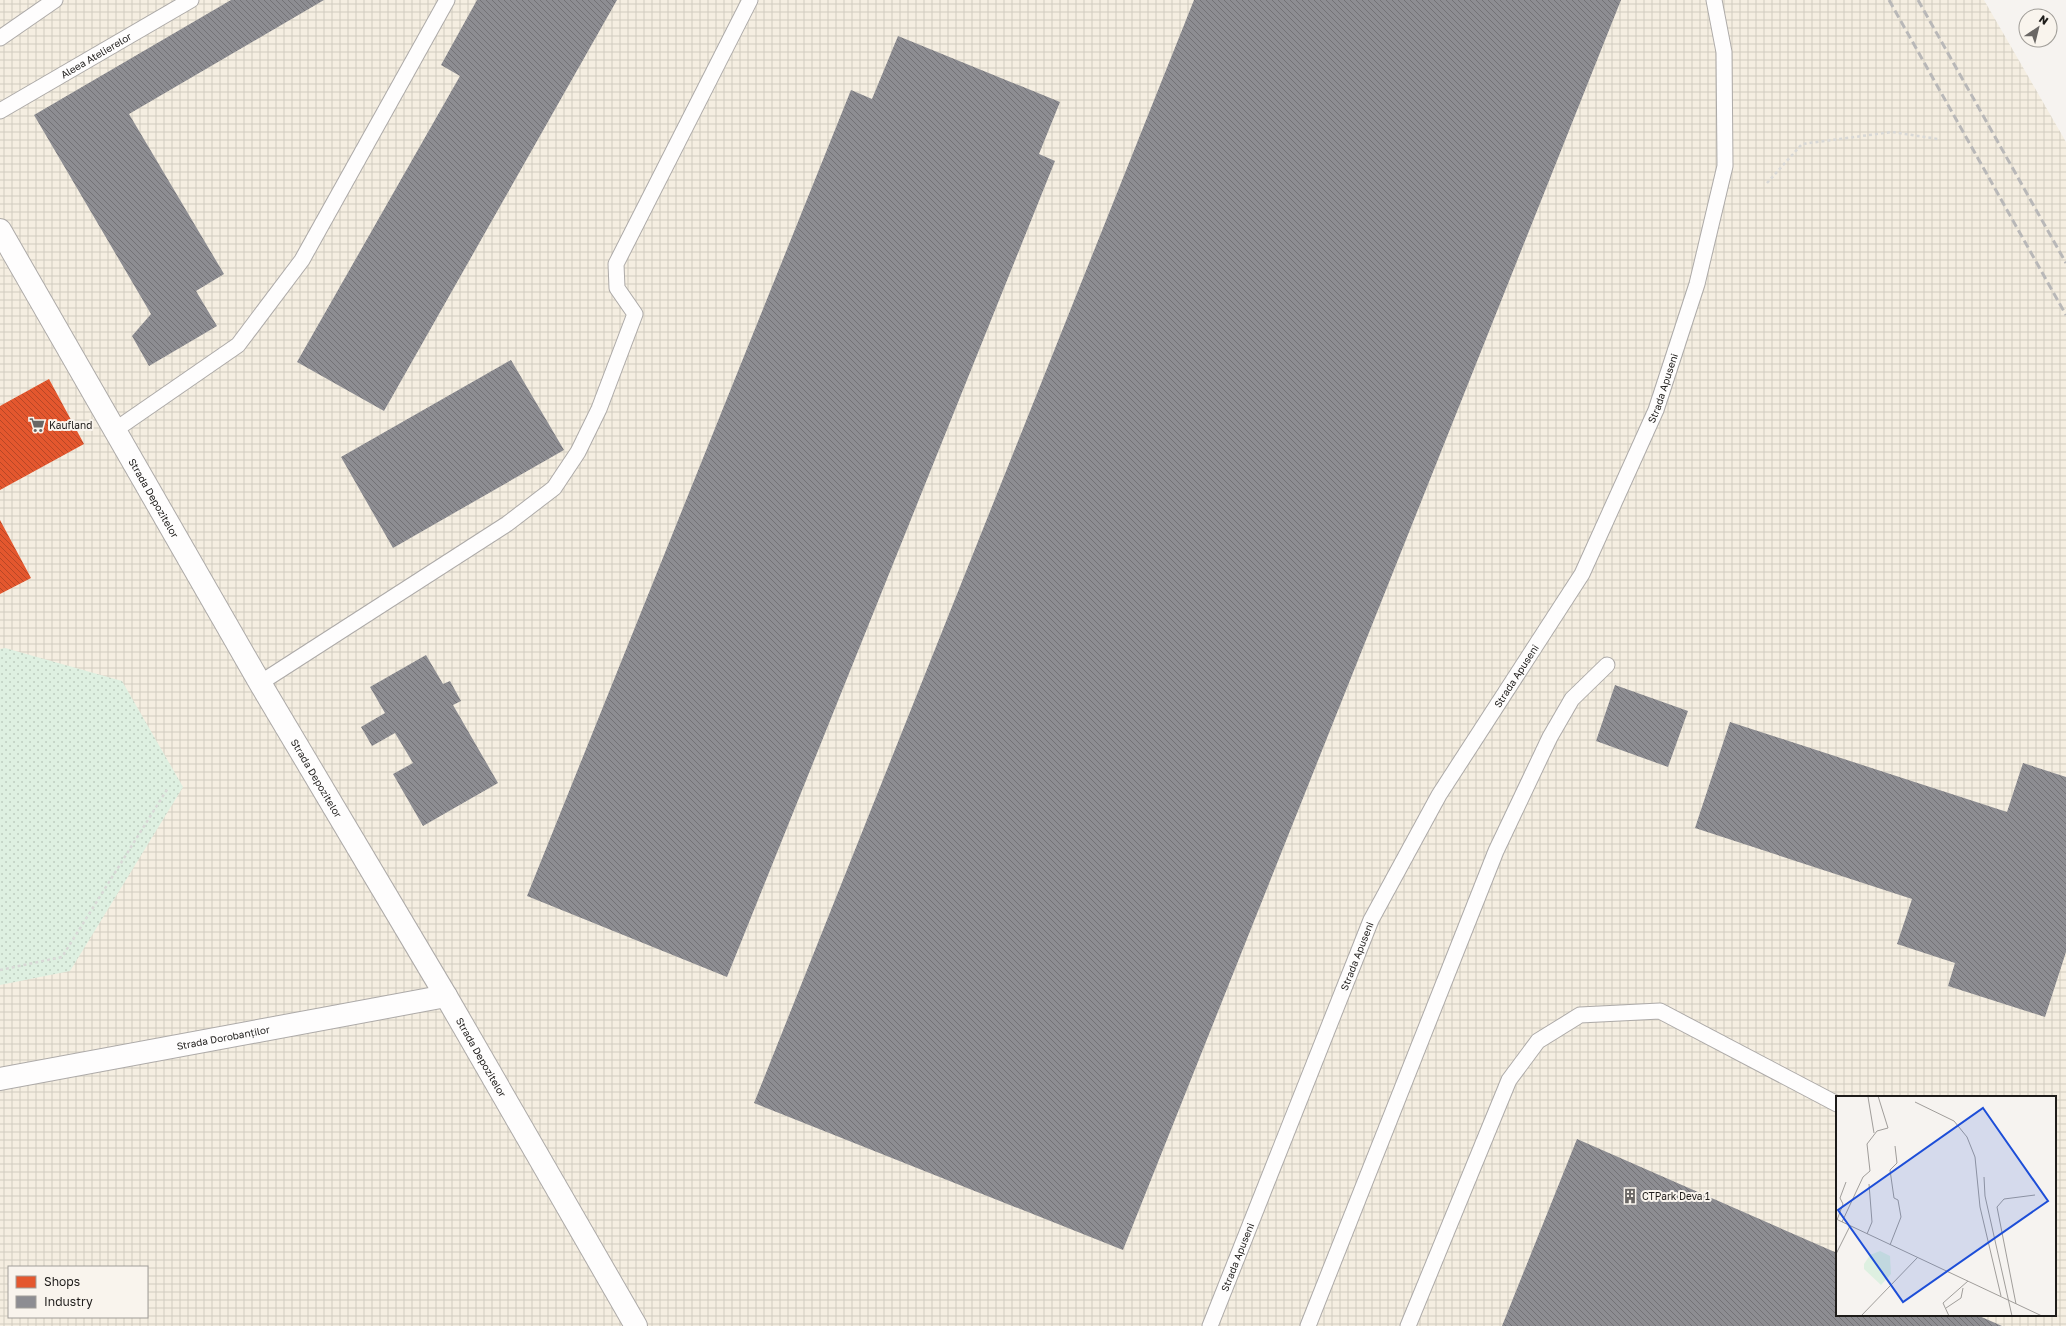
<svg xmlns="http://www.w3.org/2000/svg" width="2066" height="1326" viewBox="0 0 2066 1326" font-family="'Golos Text',sans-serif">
  <defs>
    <pattern id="industrial-grid" width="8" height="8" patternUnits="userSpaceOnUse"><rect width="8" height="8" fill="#f5eee1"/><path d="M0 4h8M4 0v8" fill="none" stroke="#d2ccc0"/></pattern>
    <pattern id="park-dots" width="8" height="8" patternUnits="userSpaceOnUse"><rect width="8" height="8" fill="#def0e1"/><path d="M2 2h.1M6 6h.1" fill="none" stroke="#becdc0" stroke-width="1.8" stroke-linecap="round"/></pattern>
    <pattern id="shops-back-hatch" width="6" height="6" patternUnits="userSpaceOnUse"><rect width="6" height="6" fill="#e4572e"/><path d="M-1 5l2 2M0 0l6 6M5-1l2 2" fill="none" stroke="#b84726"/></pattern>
    <pattern id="industry-back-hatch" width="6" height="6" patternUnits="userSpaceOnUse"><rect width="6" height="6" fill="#8d8d92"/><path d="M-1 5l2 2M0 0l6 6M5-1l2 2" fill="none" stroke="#737276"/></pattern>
  </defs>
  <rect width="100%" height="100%" fill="#f6f3f0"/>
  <path fill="url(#industrial-grid)" fill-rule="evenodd" d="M0,0H1984L2066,142V1326H0ZM1837,1097H2055V1315H1837ZM9,1267H147V1317H9Z"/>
  <path fill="url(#park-dots)" d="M5,648L122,681L183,787L70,971L0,985V649Z"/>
  <path fill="url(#shops-back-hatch)" d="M49,379L84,444L0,490V406Z
    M0,520L31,578L0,594Z"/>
  <path fill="url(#industry-back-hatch)" d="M231,0H324L129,114L224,274L196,291L217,326L149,366L132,336L151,314L34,115Z
    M477,0H617L384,411L297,362L460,76L441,65Z
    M1194,0H1621L1123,1250L754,1103Z
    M898,36L1060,102L1039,154L1055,161L727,977L527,896L851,90L872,99Z
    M511,360L564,450L393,548L341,457Z
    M426,655L443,684L450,681L461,701L453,705L498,783L423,826L393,774L413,763L395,733L372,746L361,727L385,713L370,687Z
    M1615,685L1688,711L1668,767L1596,741Z
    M1730,722L2007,812L2023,763L2066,777V952L2045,1017L1948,986L1955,963L1897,944L1912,899L1695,828Z
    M1577,1139L1837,1253V1315H1977L2002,1326H1502Z"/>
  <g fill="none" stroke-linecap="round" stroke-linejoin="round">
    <defs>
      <g id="lane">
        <path d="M0,38L55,0"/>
        <path id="s1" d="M0,111L191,0"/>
        <path d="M115,430L238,345L302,260L447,0"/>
        <path d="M260,683L507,524L554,488L578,452L599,409L635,314L617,288L616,264L750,0"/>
        <path id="s2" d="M1210,1326L1371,920L1439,795L1582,574L1656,410L1697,284L1725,166L1724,52L1714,0"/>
        <path d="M1308,1326L1496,851L1550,737L1572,699L1607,665"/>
        <path d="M1408,1326L1509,1080L1538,1041L1580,1015L1660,1011L1837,1104"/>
      </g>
      <g id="street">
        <path id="s3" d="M0,230L260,683L446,996L636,1326"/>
        <path id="s4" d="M0,1079L446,996"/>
      </g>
    </defs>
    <use href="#lane" stroke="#adaaa8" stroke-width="17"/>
    <use href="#street" stroke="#adaaa8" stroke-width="24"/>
    <path stroke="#d8d8d6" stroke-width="2.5" stroke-dasharray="3 3" stroke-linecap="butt" d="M1767,183L1802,144L1892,132L1938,139
      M0,970L62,957L168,788"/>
    <use href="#lane" stroke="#fefdfd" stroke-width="15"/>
    <use href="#street" stroke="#fefdfd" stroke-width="22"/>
    <path stroke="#b9b8b8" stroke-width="3" stroke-dasharray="8 4" stroke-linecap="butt" d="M1889,0L2066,315
      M1918,0L2066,263"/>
  </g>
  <defs>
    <symbol id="supermarket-bare" viewBox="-9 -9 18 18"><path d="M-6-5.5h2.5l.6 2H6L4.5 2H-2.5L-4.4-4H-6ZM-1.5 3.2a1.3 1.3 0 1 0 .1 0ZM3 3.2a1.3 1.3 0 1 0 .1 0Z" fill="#6a6765" stroke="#f9f4ed" stroke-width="2.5" paint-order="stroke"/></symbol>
    <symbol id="building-bare" viewBox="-9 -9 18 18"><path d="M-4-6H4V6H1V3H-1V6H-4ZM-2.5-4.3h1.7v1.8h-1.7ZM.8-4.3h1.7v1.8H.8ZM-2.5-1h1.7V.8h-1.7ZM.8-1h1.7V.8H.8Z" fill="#6a6765" stroke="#f9f4ed" stroke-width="2.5" paint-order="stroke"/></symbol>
  </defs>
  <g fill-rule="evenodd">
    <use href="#supermarket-bare" x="26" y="414" width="22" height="22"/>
    <use href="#building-bare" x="1619" y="1185" width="22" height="22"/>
  </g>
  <g text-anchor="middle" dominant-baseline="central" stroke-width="4" stroke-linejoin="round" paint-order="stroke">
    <g font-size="10" fill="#1e1c1a" stroke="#f9f4ed">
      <text stroke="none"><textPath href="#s1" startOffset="111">Aleea Atelierelor</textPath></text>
      <text stroke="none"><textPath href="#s2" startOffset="1045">Strada Apuseni</textPath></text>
      <text stroke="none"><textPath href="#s3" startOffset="309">Strada Depozitelor</textPath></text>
      <text stroke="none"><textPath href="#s2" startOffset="721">Strada Apuseni</textPath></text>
      <text stroke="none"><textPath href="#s3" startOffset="633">Strada Depozitelor</textPath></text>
      <text stroke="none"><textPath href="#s2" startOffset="398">Strada Apuseni</textPath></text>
      <text stroke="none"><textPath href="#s4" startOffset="227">Strada Dorobanților</textPath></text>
      <text stroke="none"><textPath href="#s3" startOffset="957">Strada Depozitelor</textPath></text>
      <text stroke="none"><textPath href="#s2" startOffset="74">Strada Apuseni</textPath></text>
    </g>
    <g font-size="10" fill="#1e1c1a" stroke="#f9f4ed" text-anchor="start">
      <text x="49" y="425">Kaufland</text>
      <text x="1642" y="1196">CTPark Deva 1</text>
    </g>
  </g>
  <g transform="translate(1836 1096)">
    <rect width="220" height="220" fill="#f6f3f0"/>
    <path d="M44,155L54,160L55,178L45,189L28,173V168L34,159Z" fill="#def0e1"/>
    <path fill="none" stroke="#a09d9a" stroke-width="1" d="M35,0L32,1L38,37M79,6L118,25L131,41L139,61L144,111L165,200M148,81L149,100L176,220M0,123L206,220M1,124L7,108L4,102L10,86M6,126L27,81L34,75L31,48L41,35L52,32L42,0M31,138L36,126L33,88M54,149L65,121L62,104L58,102L54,74L61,67L59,50M0,158L14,130M180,208L161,111L168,103L199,99M110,212L125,202L127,192M25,220L82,161M113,220L107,207L132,185"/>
    <path fill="#1d4ed8" fill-opacity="0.15" stroke="#1d4ed8" stroke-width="2" d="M147,12L212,105L67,206L2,114Z"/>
    <rect width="220" height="220" fill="none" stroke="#1e1c1a" stroke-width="2"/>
  </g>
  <rect x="8" y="1266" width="140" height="52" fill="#f9f4ed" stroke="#a19e99"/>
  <rect x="16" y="1276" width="20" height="12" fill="#e4572e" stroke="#a19e99"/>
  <text x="44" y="1286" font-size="12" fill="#1e1c1a">Shops</text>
  <rect x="16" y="1296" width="20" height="12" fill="#8d8d92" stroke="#a19e99"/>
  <text x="44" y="1306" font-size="12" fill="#1e1c1a">Industry</text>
  <g transform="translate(2038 28) rotate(35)"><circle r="19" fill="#f9f4ed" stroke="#a19e99"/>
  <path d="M0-3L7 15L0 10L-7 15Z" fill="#6a6765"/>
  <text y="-6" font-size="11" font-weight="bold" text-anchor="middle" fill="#1e1c1a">N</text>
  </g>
</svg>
